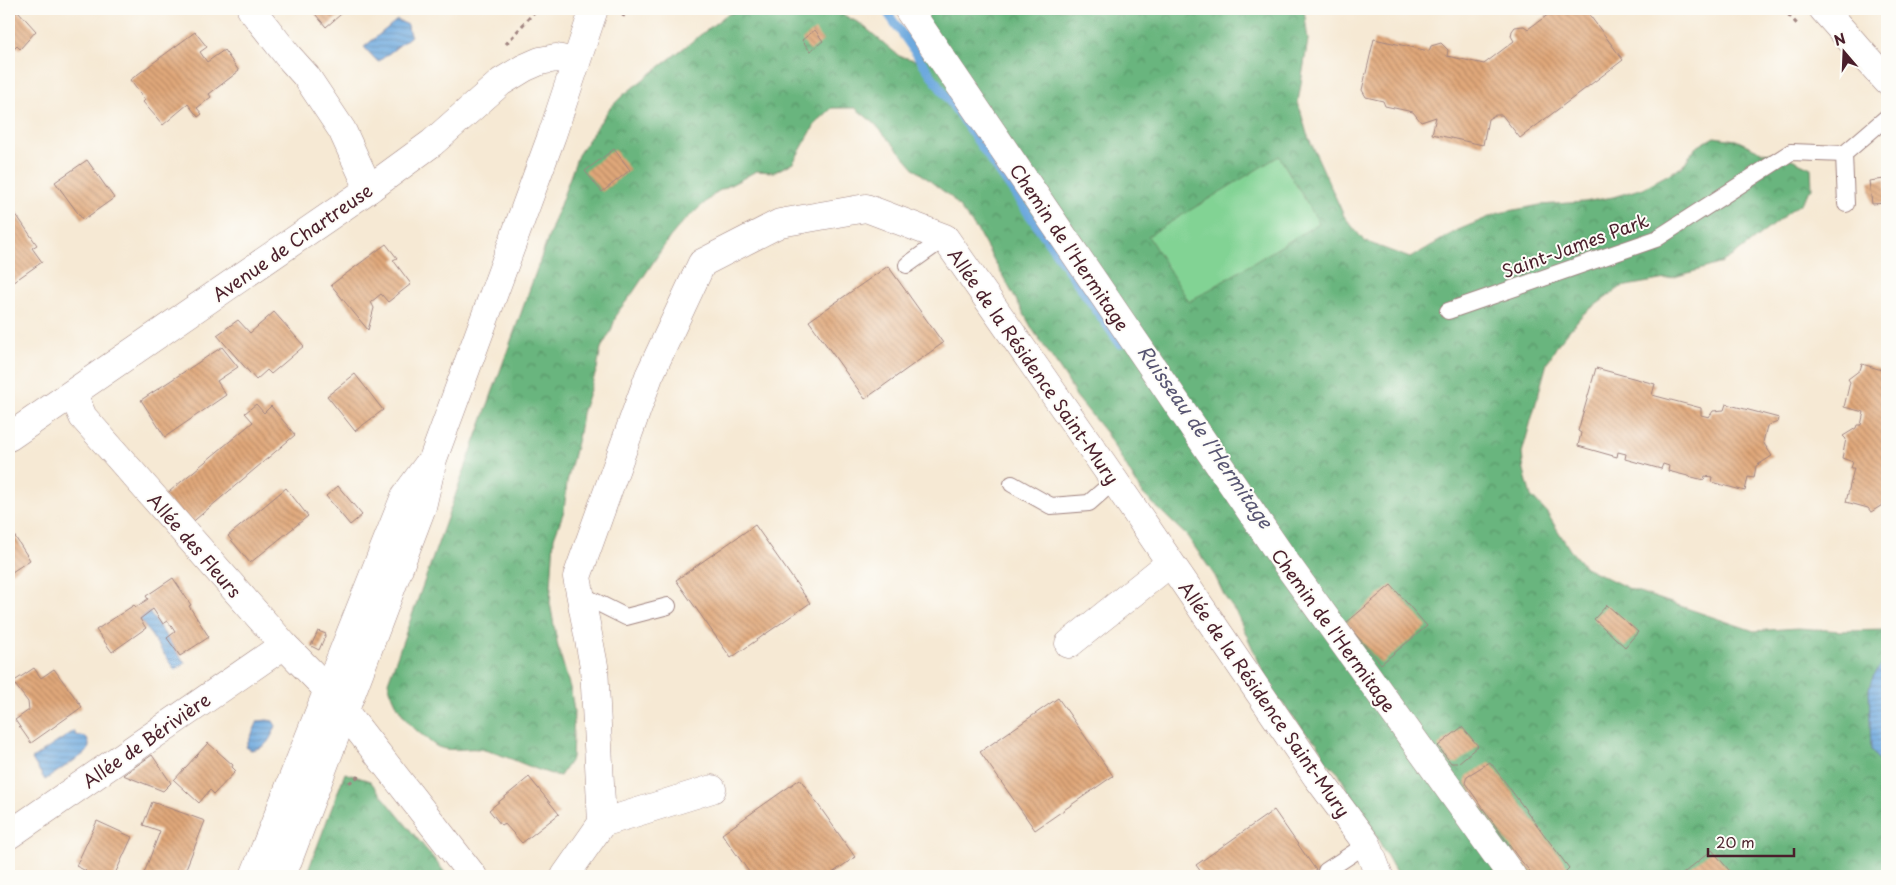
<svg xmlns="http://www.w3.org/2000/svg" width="1896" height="885" viewBox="0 0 1896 885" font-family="'Playpen Sans',sans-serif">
  <defs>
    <pattern id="forest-crowns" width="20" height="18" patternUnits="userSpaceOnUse" patternTransform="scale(1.25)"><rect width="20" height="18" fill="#69b57e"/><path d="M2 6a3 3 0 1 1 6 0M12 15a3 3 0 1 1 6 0" fill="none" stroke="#589367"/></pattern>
    <pattern id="water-rules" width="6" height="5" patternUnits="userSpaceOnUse" patternTransform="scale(1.25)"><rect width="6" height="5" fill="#6da9de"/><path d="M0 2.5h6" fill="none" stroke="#5c89b4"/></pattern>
    <pattern id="building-back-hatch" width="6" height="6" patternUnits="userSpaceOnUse" patternTransform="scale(1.25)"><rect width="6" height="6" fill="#e0a87a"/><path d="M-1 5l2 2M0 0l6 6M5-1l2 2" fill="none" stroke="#b88864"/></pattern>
  </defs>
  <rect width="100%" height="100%" fill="#fdfcf7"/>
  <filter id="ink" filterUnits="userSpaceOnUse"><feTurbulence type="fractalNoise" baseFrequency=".02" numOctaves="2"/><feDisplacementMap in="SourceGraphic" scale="10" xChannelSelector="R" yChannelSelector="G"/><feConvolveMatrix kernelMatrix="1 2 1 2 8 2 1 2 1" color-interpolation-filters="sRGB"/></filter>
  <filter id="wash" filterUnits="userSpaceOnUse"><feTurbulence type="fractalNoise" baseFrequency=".0096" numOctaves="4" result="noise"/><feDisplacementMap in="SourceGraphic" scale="20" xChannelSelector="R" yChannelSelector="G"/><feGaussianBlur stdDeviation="1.12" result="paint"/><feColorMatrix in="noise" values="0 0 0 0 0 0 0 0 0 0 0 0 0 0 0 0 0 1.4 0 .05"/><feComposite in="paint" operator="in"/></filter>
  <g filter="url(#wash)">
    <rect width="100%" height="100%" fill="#f6e9d4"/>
    <path fill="url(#forest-crowns)" stroke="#5a6a54" d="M744,9H832L861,24L899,56L919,61L929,43L923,9H1304L1308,40L1298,102L1307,134L1344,216L1364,241L1410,258L1458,230L1499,213L1540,205L1584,202L1613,197L1643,188L1682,167L1695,148L1714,137L1736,140L1762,152L1783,155L1811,168L1812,188L1801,203L1737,253L1719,264L1671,278L1621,287L1583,314L1558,344L1547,363L1522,453L1524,471L1531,496L1547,513L1570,550L1585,567L1630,589L1754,631L1798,628L1841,631L1887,630V876H1398L1362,810L1349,793L1339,774L1326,761L1318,744L1305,732L1271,689L1237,614L1225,597L1215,576L1187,536L1143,494L1106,433L1076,396L1066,378L1033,330L977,230L952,198L916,170L874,123L855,108H832L816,123L793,163L774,172L756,171L740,180L717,192L682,223L670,237L632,294L617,313L611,331L601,348L597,369L582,413L579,434L567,482L564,511L554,538L550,603L558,647L571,691L574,712L572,758L560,776C534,771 510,756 484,750C470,746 453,753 438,747C434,745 429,741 426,738C406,724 394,705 388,682L578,155L609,109L622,96L726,15Z
      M345,773L370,781L448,876H306Z"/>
    <path fill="#82d394" stroke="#667960" d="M1279,156L1319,223L1189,302L1148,236Z"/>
    <path fill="url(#water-rules)" stroke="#5c6484" d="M397,20L408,25L409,32L411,36L378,62L364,47Z
      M149,612L185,663L175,670L140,619Z
      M1887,661V772L1871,750L1869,689C1871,678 1878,667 1887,661Z
      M267,720L273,721L276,726C269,741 268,747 251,750L246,747L258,721Z
      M74,731L76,735L86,737C90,743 90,746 87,752L45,780L32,759Z"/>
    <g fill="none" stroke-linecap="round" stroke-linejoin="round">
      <path stroke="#6da9de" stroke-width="9" d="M889,15L1120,344"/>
    </g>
    <g id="blocks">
      <path fill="url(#building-back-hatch)" d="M9,9L14,14L18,11L36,31L20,49L17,46L9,54Z
        M311,9H347L326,27Z
        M1556,9H1585L1623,60L1520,138L1502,115H1495L1488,119L1483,145L1432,134L1436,117L1421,122L1413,112L1385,106L1383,101L1366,97L1362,90L1374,39L1429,51L1431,46L1441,43L1448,50L1447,56L1484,64L1514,41L1511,36L1512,31L1515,27L1524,26L1528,29Z
        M815,30L823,41L810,51L802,40Z
        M195,32L207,47L200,52L207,62L224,50L239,71L209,94L211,97L197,108L202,114L198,117L188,104L163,125L143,102L145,100L130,80Z
        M614,149L630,170L602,192L585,171Z
        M87,160L114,198L83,220L55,182Z
        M1885,179L1887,203L1872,204L1869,181Z
        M9,204L37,245L32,248L42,262L9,285Z
        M386,244L397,258L393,260L411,284L388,302L381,294L371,302L374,308L368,330L331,285Z
        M888,266L943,343L865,399L809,321Z
        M274,312L304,346L271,374L267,370L256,380L217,335L238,320L250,333Z
        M222,347L238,367L217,381L226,395L165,437L141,400Z
        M1862,364L1885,371L1887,367V505L1884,504L1871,512L1868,508L1846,502L1854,468H1851L1853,462L1842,458L1846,439L1843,436L1856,428L1857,425H1861L1864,412L1844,407L1850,382L1848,379L1860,370Z
        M1596,368L1655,384L1652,395L1701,408V415L1709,417L1713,411L1724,410L1726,404L1779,418L1778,422L1767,426L1763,442L1772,456L1756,466L1754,478L1748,477L1745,491L1711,482L1712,477L1705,476L1704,480L1668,471L1669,466L1663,464L1661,469L1625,459L1626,454L1618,452L1617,457L1578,446L1581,433L1578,431Z
        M355,374L383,410L355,431L327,396Z
        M256,404L264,413L271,406L295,435L189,525L164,496L253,422L245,413Z
        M338,486L362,515L350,525L326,496Z
        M286,488L308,516L250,563L228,536Z
        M755,525L810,603L731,658L676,580Z
        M10,529L30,560L9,574V530Z
        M173,578L191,605L189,606L209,637L180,656L167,638L175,632L168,621L163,624L153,609L140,619L146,628L112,652L96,630L134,605L136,607L148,599L146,596Z
        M1391,585L1427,626L1381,664L1346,623Z
        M1607,605L1638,632L1625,647L1594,619Z
        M318,631L326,634L319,650L311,646Z
        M34,668L41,678L54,669L82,707L31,743L15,720L29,710L28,702L13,682Z
        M1058,698L1113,776L1035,830L980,752Z
        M1462,727L1478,746L1458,763H1451L1438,746Z
        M208,743L233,765L232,767L236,771L214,794L210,790L199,803L174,780Z
        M152,755L171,783L163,791L123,775Z
        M1490,762L1569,868L1565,872L1569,876H1534L1517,856L1465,783L1467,776Z
        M529,777L559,814L522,843L504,823L501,825L489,810Z
        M800,779L855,857L828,876H752L722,834Z
        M152,802L205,821L183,876H143L160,831L143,825Z
        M1274,810L1320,876H1204L1196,865Z
        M97,821L132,837L114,876H84L86,871L76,866Z
        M1712,850L1734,876H1680Z"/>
    </g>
  </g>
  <g filter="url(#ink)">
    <use href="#blocks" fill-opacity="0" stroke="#a08480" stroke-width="1"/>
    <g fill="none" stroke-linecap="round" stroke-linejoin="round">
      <defs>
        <path id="service" d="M1846,204L1844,154L1887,117
          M907,265L945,238
          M1448,311L1656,239L1791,152L1844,154
          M1012,484L1051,506L1089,503L1114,481
          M580,594L626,617L668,606
          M1326,871L1367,844"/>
        <path id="minor" d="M251,9L288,56L306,76L342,130L369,189
          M908,9L1286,563L1512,876
          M73,394L83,417L284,645L327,689L473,876
          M1069,644L1170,563
          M602,823L712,789
          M9,835L284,645
          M565,876L602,823L594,666L577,577L649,376L702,263L780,223L866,208L945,238L1105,467L1317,777L1367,844L1379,876"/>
        <path id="tertiary" d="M1823,9L1887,81
          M9,437L369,189L432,143L501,82L524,68L540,61L556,58L576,62"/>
        <path id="primary" d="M254,876L405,496L427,466
          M282,876L422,507L433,459L552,135L594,9"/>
      </defs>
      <use href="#service" stroke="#a08480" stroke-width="18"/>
      <use href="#minor" stroke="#a08480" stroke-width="29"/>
      <use href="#tertiary" stroke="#a08480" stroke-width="29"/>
      <use href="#primary" stroke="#a08480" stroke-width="29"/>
      <path stroke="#a08480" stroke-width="3" stroke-dasharray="4 4" stroke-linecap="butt" d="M1783,9L1797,24
        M623,17L626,9
        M506,44L537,9
        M349,783L360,775"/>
      <use href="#service" stroke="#fff" stroke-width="16"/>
      <use href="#minor" stroke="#fff" stroke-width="28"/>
      <use href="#tertiary" stroke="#fff" stroke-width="28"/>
      <use href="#primary" stroke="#fff" stroke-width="28"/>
    </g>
  </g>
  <g text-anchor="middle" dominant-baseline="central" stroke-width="4" stroke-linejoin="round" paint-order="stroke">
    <g font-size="18" fill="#4a1f2b" stroke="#fdfcf7">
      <text transform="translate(292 242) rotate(-35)">Avenue de Chartreuse</text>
      <text transform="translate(1575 245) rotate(-20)">Saint-James Park</text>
      <text transform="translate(1070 247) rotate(56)">Chemin de l'Hermitage</text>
      <text transform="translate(1034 366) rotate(55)">Allée de la Résidence Saint-Mury</text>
      <text transform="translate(195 545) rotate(49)">Allée des Fleurs</text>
      <text transform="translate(1334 630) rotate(54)">Chemin de l'Hermitage</text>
      <text transform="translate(1265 699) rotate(55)">Allée de la Résidence Saint-Mury</text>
      <text transform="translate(146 740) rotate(-35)">Allée de Bérivière</text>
    </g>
    <g font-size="19" font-style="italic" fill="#585673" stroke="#fdfcf7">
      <text transform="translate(1206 436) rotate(55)">Ruisseau de l'Hermitage</text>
    </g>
  </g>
  <rect width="1896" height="885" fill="none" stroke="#fdfcf7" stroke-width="30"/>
  <g transform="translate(1844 52) rotate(341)" stroke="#fdfcf7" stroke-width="4" paint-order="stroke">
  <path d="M0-4L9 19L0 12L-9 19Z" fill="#4a1f2b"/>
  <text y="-8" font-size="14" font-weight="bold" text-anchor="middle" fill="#4a1f2b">N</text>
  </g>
  <path d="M1708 848v8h86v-8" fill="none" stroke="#4a1f2b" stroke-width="2.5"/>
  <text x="1716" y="848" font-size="15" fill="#4a1f2b" stroke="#fdfcf7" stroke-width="4" paint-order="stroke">20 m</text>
</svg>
